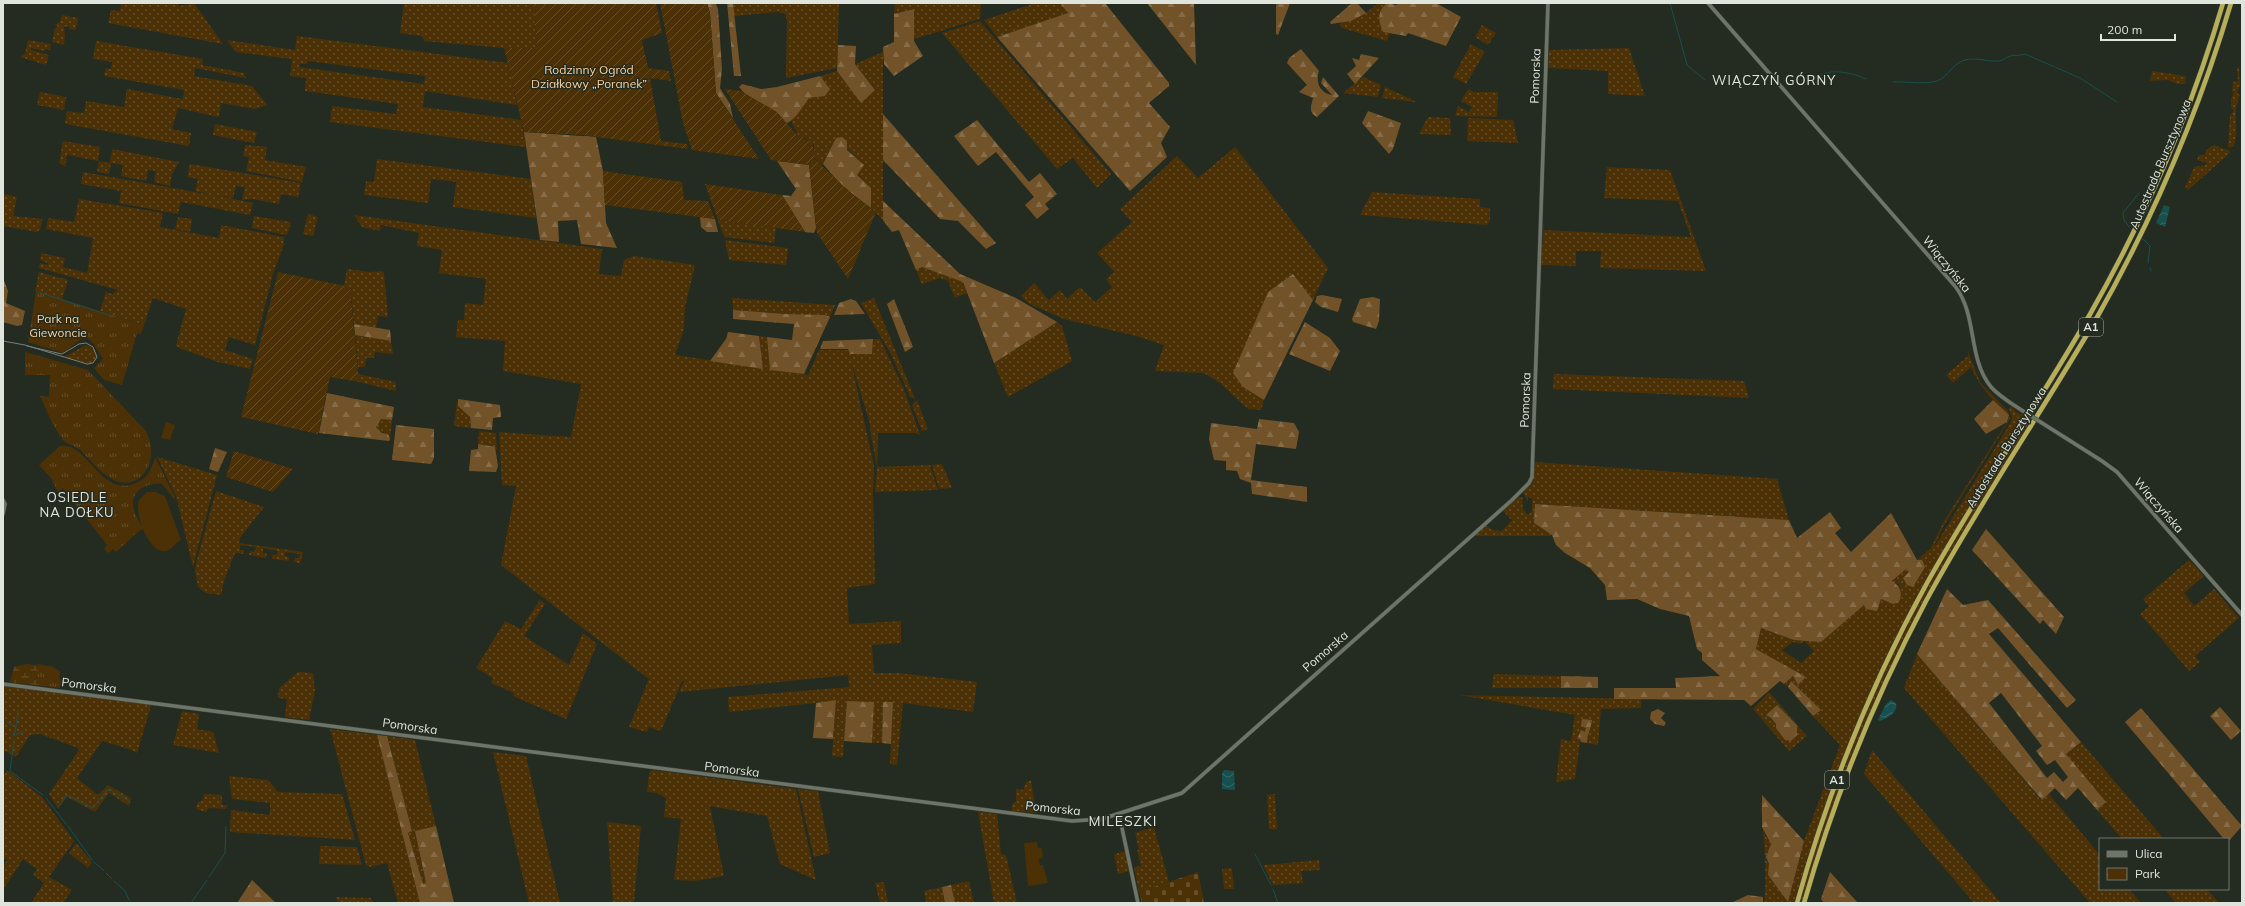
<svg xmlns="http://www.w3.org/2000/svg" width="2245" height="906" viewBox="0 0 2245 906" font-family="Mulish,sans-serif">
  <defs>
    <pattern id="grass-dots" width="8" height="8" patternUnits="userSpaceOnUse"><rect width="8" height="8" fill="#4c3106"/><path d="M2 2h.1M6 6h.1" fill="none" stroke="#654f2a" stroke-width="1.8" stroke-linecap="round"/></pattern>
    <pattern id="forest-firs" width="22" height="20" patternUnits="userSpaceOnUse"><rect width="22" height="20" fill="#725329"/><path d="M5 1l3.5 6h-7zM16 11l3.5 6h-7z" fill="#866c48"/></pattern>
    <pattern id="wetland-marsh" width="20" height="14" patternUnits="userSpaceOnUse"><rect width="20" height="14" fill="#4c3106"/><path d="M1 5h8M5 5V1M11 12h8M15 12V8" fill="none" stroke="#654f2a"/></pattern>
    <pattern id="cemetery-stones" width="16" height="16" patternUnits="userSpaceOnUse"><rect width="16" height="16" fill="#4c3106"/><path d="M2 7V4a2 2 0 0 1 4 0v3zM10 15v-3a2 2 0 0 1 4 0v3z" fill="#654f2a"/></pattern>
    <pattern id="park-tufts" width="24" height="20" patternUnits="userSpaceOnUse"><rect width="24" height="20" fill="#4c3106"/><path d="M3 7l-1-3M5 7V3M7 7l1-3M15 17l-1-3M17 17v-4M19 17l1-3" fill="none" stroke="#654f2a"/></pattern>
    <pattern id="garden-furrows" width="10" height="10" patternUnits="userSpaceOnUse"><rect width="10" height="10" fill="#4c3106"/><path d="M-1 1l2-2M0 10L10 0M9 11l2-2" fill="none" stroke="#654f2a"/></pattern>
    <pattern id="water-waves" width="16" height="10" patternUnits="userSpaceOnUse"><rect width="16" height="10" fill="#185050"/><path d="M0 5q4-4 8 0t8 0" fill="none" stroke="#396969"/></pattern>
  </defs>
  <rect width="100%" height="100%" fill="#242b20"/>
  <path fill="url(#grass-dots)" fill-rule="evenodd" d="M121,3H178L179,6L194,3L223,44L108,23L111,10L120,11Z
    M404,3H533L537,48H504L424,41L422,36L400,33Z
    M733,3H839L837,68L786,78L787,20L785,14L778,12L734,16Z
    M895,3H981L980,19L914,39V9L894,14Z
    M1035,3H1060L1068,13L997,37L984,20Z
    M1378,3H1387L1385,5L1381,26L1383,32H1390L1387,41L1342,28L1339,24L1366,13Z
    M62,15L78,18L76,30L69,29V26L64,27L65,35L64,45L52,42L55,28L58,26H55L56,24L59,23Z
    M980,21L1111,174L1097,188L1073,158L1057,169L942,33Z
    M1482,25L1496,33L1488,45L1475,37Z
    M297,36L508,63L517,105L425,91L423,107L521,120L526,147L330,122L332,106L396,114L398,104L305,91L306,78L290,76L292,59L236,52L227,40L295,50ZM308,61L425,76L424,84L299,67L300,64H307Z
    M28,40L51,44L50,50L45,49V51L31,48V50L49,55L46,65L20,57L25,54Z
    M96,41L203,59L202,65L244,73L246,78L195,68L194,76L252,86L267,105L255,109L221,103L219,117L178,108L172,129L191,133L189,146L65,124L67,111L84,113L86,101L124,107L127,89L183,99L184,90L104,76L106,68L111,69L112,62L93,59Z
    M1471,44L1485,52L1466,84L1453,77Z
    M1629,48L1645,96L1608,94V71L1548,68L1549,50Z
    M883,52V220L871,208V188L857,175L864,165L836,138L822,165L814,157V145L807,139L799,137L791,121L809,98L824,96L830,89L820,76L837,71L861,102L875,89L855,64Z
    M2239,67L2240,85L2237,93L2240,95C2238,100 2237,103 2236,110C2235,123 2239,135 2233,147H2228L2230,116L2234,110L2231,108V99L2235,90L2232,93L2233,82L2238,81L2237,68Z
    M2152,71L2186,76L2185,84H2177L2168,80L2150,81Z
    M1363,77L1381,85L1378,97L1343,93Z
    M1385,87L1417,102L1382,98Z
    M1468,89L1474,92H1498L1497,117L1455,116L1458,106L1469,112L1472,107L1461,101Z
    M40,92L66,97L64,110L37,105Z
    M1428,117L1450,118L1451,135L1419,134Z
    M1468,118L1513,120L1518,143L1467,141Z
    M215,124L257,132L254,143L213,135Z
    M63,141L100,147L98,161L67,155L65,166L59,163Z
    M245,145L267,147L265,160L306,167L302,182L246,171L249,157L243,156Z
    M2214,145L2230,151V153L2188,190L2185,188L2194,167L2206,165L2207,163L2197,160L2199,155H2204L2207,149Z
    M1235,147L1328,268L1313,300L1293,274L1243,387L1264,400L1261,410L1248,409L1220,383L1204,373L1155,371L1164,345L1136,336L1064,319L1028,303L1021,296L1034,283L1049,300L1060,290L1067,299L1080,287L1095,302L1112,287L1106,279L1114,272L1097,253L1132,222L1120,209L1177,156L1198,178Z
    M112,149L179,162L172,174L170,186L154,182L156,171L148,170L146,181L121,176L123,165L111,163L109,174L97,172L99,161L110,163Z
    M377,159L531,179L536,218L453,207L456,182L431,179L428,203L364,195L366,181L374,182Z
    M190,164L301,183L298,197L281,194L279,204L253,199L242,200L245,187L236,186L233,198L213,195L253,203L250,215L181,202L178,214L119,203L121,191L81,184L83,172L212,195L195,191L198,179L187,177Z
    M1607,167L1670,170L1706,271L1600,268L1601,251H1576V266L1541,265L1544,221V230L1691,237L1678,201L1604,198Z
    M1372,192L1480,199V207L1490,208V220L1487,225L1360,215Z
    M3,194L17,197L13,216L43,219L40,230L37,232L3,226Z
    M79,199L163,213L160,227L219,238L221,225L284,237V244L273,274L255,345L229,337L225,350L253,359L250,369L218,362L179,348L176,345L186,309L153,298L144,325L100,311L106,292L112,294L118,290L39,268L40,263L47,265L48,263L40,260L41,253L65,258L63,267L87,273L93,238L46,229L48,218L74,222Z
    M308,214L318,217L313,236L303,234Z
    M354,215L602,249L599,274L621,276L624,260L634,256L695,265L685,307L684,329L675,355L763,368L759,336L767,337L770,369L808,375L819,350H848L850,354H872L873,339H880L903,387L920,435L916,433H878L877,467L930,465L938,490L875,492L877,467L871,436L870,424L851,361L874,466L873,492L875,584L847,588L849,624L901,621V643L872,645L874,673H898L977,682L973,712L903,703L897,765L890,764L893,702H883L882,743H872L874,702L847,701L843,757L832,756L836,701L729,712L728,697L849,687L848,675L679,692L684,681H682L661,731L649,727L647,732L629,727L649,679L501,565L516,486L502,485L499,432L571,437L581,384L503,371L505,341L456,337L458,320H464L465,303L483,305L486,279L439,273L442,250L417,246L419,233L381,225L380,231L362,227Z
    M254,216L291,222L287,235L252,228Z
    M178,217L192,219L190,232L175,229Z
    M718,220L776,228L774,243L724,237Z
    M725,240L788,248L786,265L729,260Z
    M922,267L963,282L967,293L955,298L948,281L940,278L922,284L916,270Z
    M347,269L370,272L382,271L384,273L388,317L378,316L376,328L354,324L350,287L344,286Z
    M39,272L68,280L62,299L35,291Z
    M732,298L835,305L830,317L733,310Z
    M874,298L915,399L910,397L891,354L861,303Z
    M1057,322L1062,326L1072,361L1008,397L994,363Z
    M355,335L391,341L393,354L375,352L374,358H366L365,367H358Z
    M86,345C93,347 97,351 96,358L93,363H87L64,357Z
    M1968,352L1980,382L2008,411L2010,419L1944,525L1933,549L2011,422L2012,416L2009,409L2011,406L2016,412L2025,416C1983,487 1937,556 1900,630C1855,717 1822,809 1794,903H1764C1768,870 1763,835 1761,802L1763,807L1764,833L1771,844L1766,859L1788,902L1804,841L1840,745L1813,716L1821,710L1791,681L1788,687L1784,684L1793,676L1798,685L1806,677L1756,649L1761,628L1794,640L1845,621L1864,605L1879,602L1881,599H1900L1899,584L1892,582L1906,569L1909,572L1907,585L1917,560L1931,548L1944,521L2007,422L2009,416C1994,401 1979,387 1971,367L1953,383L1946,375L1968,356ZM1804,641L1814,651L1801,663L1782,650L1793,642L1800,644Z
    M358,374L396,382V391L359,382Z
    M1554,374L1744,381L1749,398L1553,389Z
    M917,400L928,429L922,431L912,405Z
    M457,401L458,406L470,417L471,428L454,426Z
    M2029,418L2033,420L1970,522L1875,701L1803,903H1798C1824,817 1855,732 1893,651C1932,570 1982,494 2029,418Z
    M381,419L392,420L390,439L388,434L377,430V424Z
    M479,431L496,433L497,451L494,447L478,444Z
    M157,457L217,475L193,567L176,496Z
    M1535,462L1777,479L1789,520L1536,504L1534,523L1552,535L1550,536H1473L1485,525L1493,530L1502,531L1512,520L1502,510L1518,496L1523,498C1522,506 1522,509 1528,515L1532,511V498L1528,497V502L1523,492L1532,480Z
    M942,464L952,488L939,489L932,465Z
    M216,491L264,507L240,538L239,543L303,552L300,565L299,563L294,562L295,558H299L300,554L285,552V556L289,557V561L272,559V555H276L278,551L263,548V553L267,554L266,558L249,555L250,551L254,552L256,547L240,545V550H244V554L235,553L224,581L221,595L206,593L198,587L195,572L196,563Z
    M2189,560L2204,576L2184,593L2194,606L2214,589L2239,618L2195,656L2200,662L2189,671L2140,614L2149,606L2143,599Z
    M540,600L545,604L524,636L569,665L583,633L597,644L566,719L513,696L514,693L491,683L493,678L476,668L505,621L521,629Z
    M1917,654L2041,800L2049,794L2100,855V889H2129L2141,903H2090L1904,688Z
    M298,672L313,673L315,690L309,720L285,717L287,699L278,698L279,688Z
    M1494,674L1561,676V688H1492Z
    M3,685L149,704L151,706L137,753L129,749L102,741L77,778L98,795L108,785L131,798L129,806L109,793L95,812L67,797L58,809L49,794L79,750L78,748L40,734L30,735L16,757L3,750Z
    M1769,692L1797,724L1777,705L1766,715L1777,724C1776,733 1784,737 1791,741L1797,735V725L1807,736L1789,751L1753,709Z
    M1459,695L1641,699V708L1601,709L1598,745L1580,742L1575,779L1556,782L1561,739L1571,741L1575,715Z
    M182,711L199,714L197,729L213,732L219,753L173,745Z
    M330,729L377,735L420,903H398L387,863L370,867L366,865Z
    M387,736L415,740L436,826L415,831L426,884H423L408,833L412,831Z
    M2081,742L2164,839H2122L2097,810L2105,803L2066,754Z
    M1872,750L2001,903H1974L1864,774Z
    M493,752L526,756L560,903H529Z
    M7,770L42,797L74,841L49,877L72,890L63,903H31L44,883L33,875L37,869L23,859L3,890V866L7,860L3,858V777Z
    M652,770L796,789L816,880L780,864L767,816L710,806L724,876L695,881L674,880L681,819L664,817L666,798L657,793L647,792L649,773Z
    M229,776L268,780L278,792L342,794L355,840L230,832L231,810L270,815V803L232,799Z
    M1031,780L1036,813L1012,811V805L1016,801V789L1023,790L1026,782Z
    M798,789L818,791L830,853L814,857Z
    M204,794L222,795V805H228L226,809L209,808L206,812L196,809L198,802L203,800Z
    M1275,794L1277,829H1269L1267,795Z
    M978,812L997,814L1001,854L1006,855L1017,903H994Z
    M607,822L641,826L634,903H613Z
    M1154,827L1169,882L1139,892L1134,867L1141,866L1137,850H1139L1135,833Z
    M76,843L92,862L88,868L69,853Z
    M320,846L357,847L362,865L319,864Z
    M1126,851L1130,871L1118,874L1114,854Z
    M1319,860L1320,870L1301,871L1303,883L1273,885L1263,865Z
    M1232,868L1234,889H1224L1222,869Z
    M969,881L974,903H955L951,885Z
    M884,882L888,903H880L875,883Z
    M942,887L945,903H926L924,891Z
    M2164,889H2207L2219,903H2176Z
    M336,897L371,898L373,903H338Z"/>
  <path fill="url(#forest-firs)" fill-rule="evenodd" d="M707,3L716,4L718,9L722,69L720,88L730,104L733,118L716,93L710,13Z
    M727,3H733L741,76H734Z
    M1060,3H1105L1169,83V86L1149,103L1170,127L1161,143L1167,157L1130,191L997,37L1068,13Z
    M1147,3H1194L1196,65Z
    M1276,3H1290L1278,35L1276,34Z
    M1352,3H1357L1366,13L1351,21L1331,24L1330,22Z
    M1387,3L1396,5L1399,3H1436L1461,17L1446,46L1408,33L1406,36L1383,32C1378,21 1377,11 1387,3Z
    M914,9V41L923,56L894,76L884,64L883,47L894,42V14Z
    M838,45L856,46L855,64L875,90L861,103L837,71Z
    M1301,49L1319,71C1315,82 1320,93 1332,95L1321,83L1323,77L1339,96L1317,117C1308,112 1311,107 1313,98L1299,92L1307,85L1287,63L1289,58Z
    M1361,54L1379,58L1355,84L1347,74L1356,66L1352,58L1359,60Z
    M820,76L830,89L825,96L809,98C804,105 797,117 789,122C772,131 749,98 739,87L742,84L761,89L777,87Z
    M1368,111L1401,123L1393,149L1389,154L1362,123Z
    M883,114L996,243L986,249L958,221L940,219L883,160Z
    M977,120L1029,182L1040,173L1057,194L1045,204L1049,209L1037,219L1025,205L1034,197L996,152L978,166L954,136Z
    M524,132L596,137L603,171L606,223L617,248L581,244L577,220L558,221L559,242L540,240Z
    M842,137L847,141V150L864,165L857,175L871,188V208L843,187L823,164L836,138Z
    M777,161L809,165L816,228L814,233L805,232L782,195L791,196L796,189Z
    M883,201L960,274L1016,298L1057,322L994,363L963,282L922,267L916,270L899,230L892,232L883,220Z
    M700,217L715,219L718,232H707L701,227Z
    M1293,274L1313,300L1264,400L1243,387L1233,373L1268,292Z
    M3,278L8,291L6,303L25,311L22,325L17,326L3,322Z
    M1322,295L1342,299L1338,312L1321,307L1315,302L1317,296Z
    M1373,297L1380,299L1379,321L1376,329L1353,322L1352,319L1360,299Z
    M851,299L856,301L865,314L834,315L839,303Z
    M894,299L913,347L905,352L887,304Z
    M733,310L786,314L825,315L830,317L804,374L770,370L767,337L792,340L794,324L733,319Z
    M1305,322L1330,338L1340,351L1330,371L1289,354Z
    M354,324L390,330L391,341L355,335Z
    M728,332L759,336L763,369L710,361L726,339Z
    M873,339L872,354H850L848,349H820L823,341Z
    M327,393L394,407L392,420L381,419L376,427L382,433L388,434L390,439L389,441L319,433Z
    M458,399L500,405L501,417L493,418L492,430L471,428L470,417L458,406Z
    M1993,400L2009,415L2007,422L1986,434L1974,419Z
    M1259,419L1294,423L1299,432L1296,449L1256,444L1251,480L1307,487V502L1252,494L1251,483L1240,479L1237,471L1226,470V461L1214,460L1209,439L1211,423L1257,429Z
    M396,425L434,429V458L431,464L392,460Z
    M478,444L495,447L498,466L496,472L469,471L471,450L478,449Z
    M215,448L227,452L218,472L209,469Z
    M1535,504L1789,520L1797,538L1830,512L1841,528L1835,533L1851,552L1891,513L1917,560H1922L1925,567L1913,587L1907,585L1903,578L1909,572L1906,569L1892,581C1900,586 1903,592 1899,602L1893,604L1881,599L1877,611L1866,609L1864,605L1821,642L1794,640L1761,628L1756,649L1806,677L1798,685L1793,676L1784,684L1780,681L1751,706L1744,700L1614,699V688H1676L1675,678L1720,676L1702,660V653L1697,649L1689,616L1660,609L1637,599L1607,600L1605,585L1590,568L1565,553L1556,545L1552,535L1534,523Z
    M1986,529L2064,617L2056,634L2043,620L2040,624L1972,550Z
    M1947,589L1963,605L1988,600L2076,700L2067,708L1998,628L1989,634L2081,742L2066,754L2106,802L2097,810L2078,788L2066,800L2055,788L2042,800L1917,654ZM2001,693L2042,746L2036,751L2047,765L2055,760L2068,777L2063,782L2054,772L2047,778L1989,703Z
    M1561,676L1598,677V688H1561Z
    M1791,681L1821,710L1813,716L1788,687Z
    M836,700L833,739L813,738L816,703Z
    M847,701L874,702L872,743L844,741Z
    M883,702H893L891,744L882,743Z
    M1777,705L1797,725V735L1791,741L1785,740L1776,728V724L1771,718L1766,715Z
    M2220,707L2241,731L2231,740L2210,716Z
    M2141,708L2242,826L2228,842V839H2224L2125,722Z
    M1658,709L1665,713L1661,718L1666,723L1664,726L1655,724L1650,719L1651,712Z
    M1582,719L1592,720C1591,728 1587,735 1587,743L1582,742L1578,737L1581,730L1585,732L1586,728L1581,726Z
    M377,735L387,736L412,831L408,833L423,884L426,883L415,831L436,826L454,903H420Z
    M1762,795L1804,841L1788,902L1768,875L1769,864L1766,857L1771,844L1762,827Z
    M1830,872L1858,903H1824L1821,899Z
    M252,880L276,903H237Z
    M951,885L955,903H945L942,887Z
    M1748,895L1763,897V903H1731Z"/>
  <path fill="url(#wetland-marsh)" d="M27,664L41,666L59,676L61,682L60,688L10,682L14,667Z"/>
  <path fill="url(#cemetery-stones)" d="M1198,872L1204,903H1142L1139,892Z"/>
  <path fill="url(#park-tufts)" d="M36,291L144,325L141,334L137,333L122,385L104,380L94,368L103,359L93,343L85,336L63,353L28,342Z
    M25,352L88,370L144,429C159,448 150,488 119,482C104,478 90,459 79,449C74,445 66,444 63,440C53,427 47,411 40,396L49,397L50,375H25Z
    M60,446C89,442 100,499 136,483C147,479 152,469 155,457L175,497L174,499L162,484C148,482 131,490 133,506C134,514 140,523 144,529L139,531L116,552L113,549L108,553L104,549L107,545L63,488L58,492L51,478L39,465Z
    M38,664L53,667L60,671L58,687L36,684Z"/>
  <path fill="url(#garden-furrows)" d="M533,3H656L662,33L642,40L648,68L669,71L671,81L650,78L661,141L687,144L688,149L582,135L524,132L504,48H537Z
    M660,3H707L710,13L716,93L759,159L692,150L683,123Z
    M725,89L741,91L777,112L799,137L812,142L815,159C835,178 852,195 876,212L848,279L817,233L809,165L771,160Z
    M603,171L682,182L684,200L708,201L715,219L605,205Z
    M705,184L782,195L805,232L718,220Z
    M278,272L350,287L359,382L330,377L318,434L241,417Z
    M234,451L293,469L273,492L226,477Z"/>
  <path fill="#4c3106" d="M166,422L175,425L170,440L161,438Z
    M147,492H156L165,496L181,540C174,543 173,551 163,551C148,551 134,512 139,500Z
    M1037,842L1038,848H1042L1043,858L1039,859L1040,865H1043L1048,883L1028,886L1024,843Z"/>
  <path fill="url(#water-waves)" d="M2164,205L2170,207L2165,227L2156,223Z
    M1891,700L1896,703C1898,713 1888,718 1880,721L1878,720L1886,704Z
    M1224,770L1234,771L1235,790L1222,789V773Z"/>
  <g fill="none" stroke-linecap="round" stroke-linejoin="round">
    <path stroke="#185050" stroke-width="1" d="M1670,3L1687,65L1705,80
      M1803,77C1813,81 1821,74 1831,72C1842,71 1856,74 1866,79
      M1893,82C1905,81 1931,86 1941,79C1950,73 1954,63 1965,60C1977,57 1987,62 1999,61C2003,61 2006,57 2010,56C2015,55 2019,56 2025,54L2080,78L2117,102
      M2130,228L2124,220L2123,213L2139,193
      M2143,239L2150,246L2148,263
      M2150,268L2151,271
      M38,292L112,316
      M3,719L4,720
      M6,721L16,728L14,736
      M16,727L18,710
      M16,735L23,731
      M14,740L10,771L43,795
      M46,798L66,824
      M58,807L67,795L93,808L108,789L129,801
      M68,826L92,860
      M1255,854L1271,885
      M94,862L104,871
      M106,873L112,879
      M209,877L225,853L226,827
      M114,881L125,891L129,900
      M1273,889L1278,903
      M130,902V903
      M191,903L207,880"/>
    <defs>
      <path id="secondary" d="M1708,3L1955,286C1978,316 1967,357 1991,387C2000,397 2012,404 2023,411
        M2042,423L2102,461L2117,472L2242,615
        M3,500L5,504L3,514
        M3,684L1072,821L1102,819L1182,793L1512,500L1529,483L1532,477L1548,3
        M1119,814L1138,903"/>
      <path id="highway" d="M1797,903C1828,792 1871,684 1927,583C1978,492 2037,406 2089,316C2145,218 2191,112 2223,3
        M1804,903C1834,798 1875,697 1926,601C1978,505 2040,415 2095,321C2152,221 2198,114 2231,3"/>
    </defs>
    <use href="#secondary" stroke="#3f453c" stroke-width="4.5"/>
    <use href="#highway" stroke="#3f453c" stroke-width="5.5"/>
    <use href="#secondary" stroke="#6d7569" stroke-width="3.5"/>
    <use href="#highway" stroke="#b7ae5a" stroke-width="4.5"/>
    <path stroke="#797f76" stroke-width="1" d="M3,341L25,345L87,364L93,363L97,357L93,347L86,343L79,344L62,354L27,346"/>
    <defs>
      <path id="secondary-bridge" d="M2023,411L2042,423"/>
    </defs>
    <use href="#secondary-bridge" stroke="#3f453c" stroke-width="4.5" stroke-linecap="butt"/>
    <use href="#secondary-bridge" stroke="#6d7569" stroke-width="3.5"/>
  </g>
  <g text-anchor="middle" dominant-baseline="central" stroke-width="3" stroke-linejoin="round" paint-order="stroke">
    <g fill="#242b20" stroke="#a7aca4" stroke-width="1">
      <rect x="2079" y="318" width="24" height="18" rx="3"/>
      <rect x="1825" y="771" width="24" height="18" rx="3"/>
    </g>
    <g font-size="11" font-weight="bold" fill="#dfe4dd">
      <text x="2091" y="327">A1</text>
      <text x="1837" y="780">A1</text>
    </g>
    <g font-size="12" fill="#f8cf9c" stroke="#242b20">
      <text x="589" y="69">Rodzinny Ogród<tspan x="589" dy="14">Działkowy „Poranek”</tspan></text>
      <text x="58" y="318">Park na<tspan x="58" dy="14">Giewoncie</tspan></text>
    </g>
    <g font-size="12" fill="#dfe4dd" stroke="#242b20">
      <text transform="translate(1535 76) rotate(-88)">Pomorska</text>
      <text transform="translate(2160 164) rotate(-67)">Autostrada Bursztynowa</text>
      <text transform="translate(1947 264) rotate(51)">Wiączyńska</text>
      <text transform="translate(1525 400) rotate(-88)">Pomorska</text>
      <text transform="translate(2006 447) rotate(-58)">Autostrada Bursztynowa</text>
      <text transform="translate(2159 505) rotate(49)">Wiączyńska</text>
      <text transform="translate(1325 651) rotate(-41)">Pomorska</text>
      <text transform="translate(89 685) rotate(7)">Pomorska</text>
      <text transform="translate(410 726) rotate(8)">Pomorska</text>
      <text transform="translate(732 769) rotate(7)">Pomorska</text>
      <text transform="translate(1053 808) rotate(6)">Pomorska</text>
    </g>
    <g font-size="13" letter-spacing="1" fill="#dfe4dd" stroke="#242b20">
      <text x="1774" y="80">WIĄCZYŃ GÓRNY</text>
      <text x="77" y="497">OSIEDLE<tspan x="77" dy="15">NA DOŁKU</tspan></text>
    </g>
    <g font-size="14" letter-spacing="1" fill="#dfe4dd" stroke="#242b20">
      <text x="1123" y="821">MILESZKI</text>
    </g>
  </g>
  <rect width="2245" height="906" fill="none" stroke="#dfe4dd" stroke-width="8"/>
  <rect x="2099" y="838" width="130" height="52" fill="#242b20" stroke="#6f756c"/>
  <rect x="2107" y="851" width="20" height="6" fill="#6d7569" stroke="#6f756c"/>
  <text x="2135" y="858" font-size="12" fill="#dfe4dd">Ulica</text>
  <rect x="2107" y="868" width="20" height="12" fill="url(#park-tufts)" stroke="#6f756c"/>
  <text x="2135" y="878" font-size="12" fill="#dfe4dd">Park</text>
  <path d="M2101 34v6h74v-6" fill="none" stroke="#dfe4dd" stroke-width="2"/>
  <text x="2107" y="34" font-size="12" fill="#dfe4dd" stroke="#242b20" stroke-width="3" paint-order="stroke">200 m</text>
</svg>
